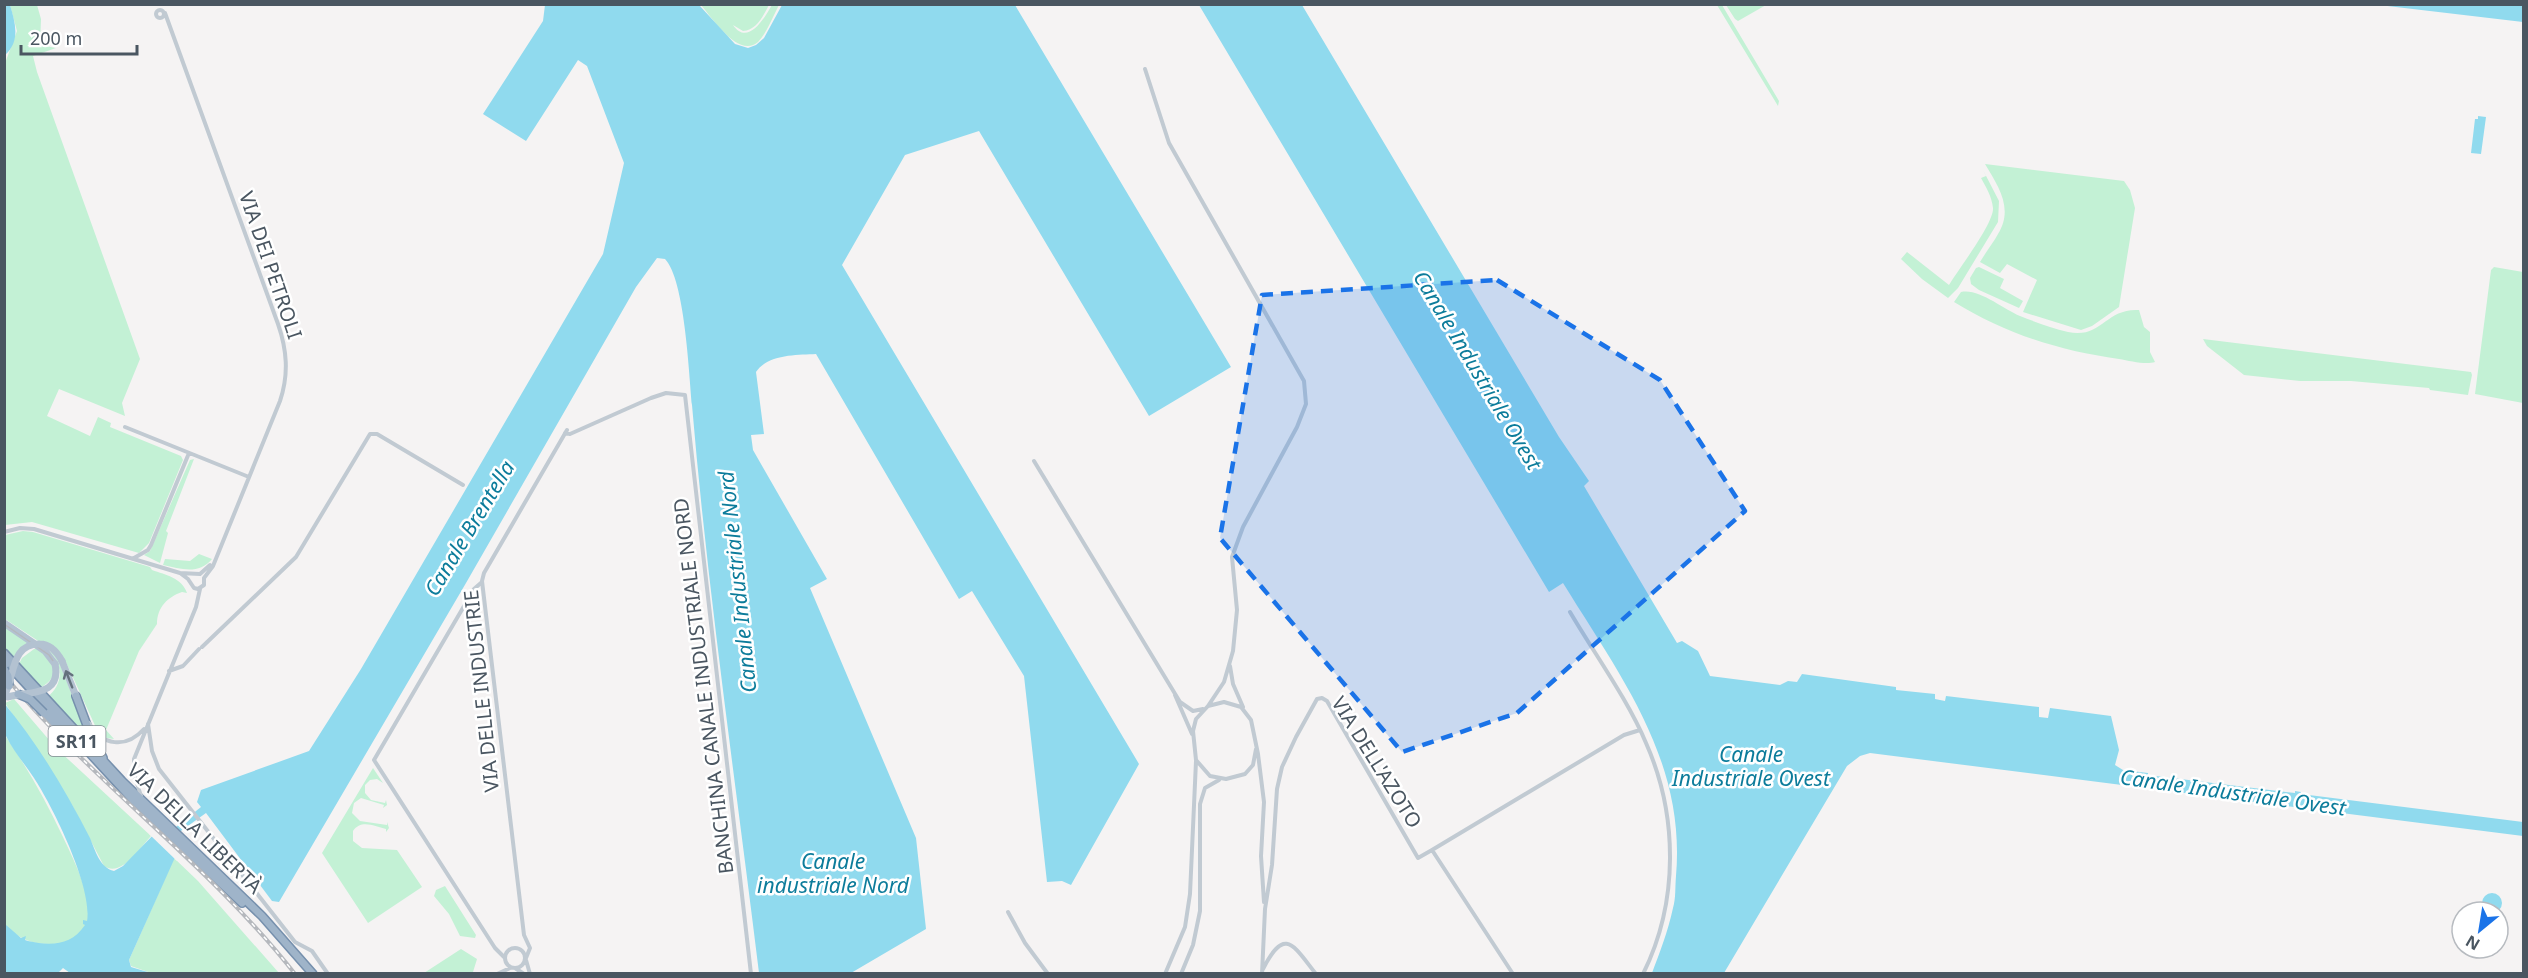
<svg xmlns="http://www.w3.org/2000/svg" width="2528" height="978" viewBox="0 0 2528 978" font-family="'Noto Sans',sans-serif">
  <rect width="100%" height="100%" fill="#f5f3f3"/>
  <path fill="#c3f1d5" d="M10,5H37L41,19L40,45L56,48L33,56L37,72L140,359L122,403L125,416L59,389L47,416L90,436L98,417L111,423L110,427L181,456L183,460L149,543L139,553L32,522L5,525L4,66L17,31Z
    M701,5H769C763,16 757,30 743,31L733,25C748,47 765,17 772,5H779C773,16 767,33 758,42C739,59 712,18 701,5Z
    M1717,5H1722L1725,10L1779,101L1778,106Z
    M1726,5H1766L1738,21L1735,19Z
    M1985,164L2124,181L2130,190L2135,208L2119,307L2092,326L2081,330L2023,312L2037,280L2007,264L2000,273L1980,262C1986,252 1993,243 1998,234C2014,208 1998,186 1985,164Z
    M1983,170L1999,201L1998,222L1958,288L1948,298L1922,279L1901,259L1907,252L1949,285C1958,270 1994,223 1993,208C1992,197 1986,187 1981,178L1986,176Z
    M1979,267L2004,279L2000,288L2023,301L2019,308L1979,290L1971,284L1970,278L1976,268Z
    M2494,267L2523,272V403L2475,394L2491,270Z
    M1961,292C1979,288 2003,309 2020,316C2035,322 2052,328 2068,332C2102,339 2105,308 2139,310L2144,327L2150,332V352L2155,362C2146,365 2130,361 2119,359C2060,351 2006,334 1954,302Z
    M2203,339L2471,372L2472,375L2468,395L2430,390L2429,388L2351,381H2300L2244,375L2207,346Z
    M194,459L166,531L168,533L160,563L144,555L150,551L190,460Z
    M23,531L33,532L150,567L152,570C166,575 182,578 187,593L182,592C168,597 157,607 157,624L139,651L106,730L114,739L107,738L98,732L64,658L5,619V535Z
    M199,554L212,559C199,575 181,569 163,565L165,559L190,561Z
    M4,626L29,643L13,657L5,647Z
    M34,649H39C53,663 62,676 40,688L19,664L22,658Z
    M47,650L56,654L91,744L47,697C64,685 64,662 47,650Z
    M14,699L56,748L151,836C140,848 121,878 104,866L72,805L5,703Z
    M4,734C27,767 46,801 63,837C77,867 117,942 53,944C34,945 17,939 5,924Z
    M373,768L383,783L377,779L370,780L365,785V793L371,800L385,803L386,800L387,805L383,808L384,805L361,798L354,803L352,813L360,821L387,825V822L389,828L386,832V829C374,826 361,819 353,831V841L362,848L397,850L422,887L368,923L322,853Z
    M174,858L198,881L279,973H151L131,966L129,960Z
    M445,886L476,935L475,938L460,936L449,914L434,896L436,890Z
    M461,949L477,959L473,972L424,973Z"/>
  <path fill="#90daee" d="M5,4L10,5C15,22 21,41 5,55Z
    M545,5H699L735,44L748,48L756,45L764,38L782,5H1015L1231,367L1149,416L979,131L905,155L842,265L1139,764L1071,885L1062,881L1047,882L1024,676L972,591L959,599L816,354C797,355 768,354 756,372L764,434L751,435L753,450L827,579L810,588L916,838L926,929L851,973H759C736,784 708,595 692,405C689,374 685,280 665,259L657,258L636,287L466,583L279,902L272,901L206,813L178,833L177,853L129,960L131,967L151,973H70L63,968L58,973H5V924L21,938L26,936L25,940L28,941C50,946 71,946 85,925L83,924V920L87,921C93,888 53,807 34,778C25,764 13,751 6,736C2,727 5,713 4,703C38,744 66,791 90,838C95,850 100,868 114,871L123,866L160,828L176,827L201,807L197,802L201,790L309,751L361,669L603,254L624,163L587,66L578,60L526,141L483,114L543,21Z
    M1199,5H1302L1559,437L1589,481L1584,486L1677,643L1682,641L1698,651L1710,676L1780,685L1788,681L1797,682L1802,674L1896,687V690L1935,694V699L1945,701L1946,696L2039,707V717L2048,718L2050,708L2111,716L2119,750L2115,765L2123,770L2148,773V775L2295,793V791L2301,792V794L2523,822V836L1870,753L1860,756L1847,766L1724,973H1652C1660,952 1668,931 1673,908C1676,898 1675,887 1676,876C1686,761 1621,677 1563,583L1549,592Z
    M2379,5H2523V22Z
    M2478,116L2486,117L2481,154L2471,153L2475,119H2478Z
    M2482 903a10 10 0 1 1 20 0a10 10 0 1 1-20 0Z"/>
  <path fill="#f5f3f3" d="M172,824L182,833L181,850L177,861L149,834L159,826Z"/>
  <g fill="none" stroke-linecap="round" stroke-linejoin="round">
    <defs>
      <path id="trunk" d="M4,653L122,781L262,916L313,974
        M4,660L132,799L242,903
        M76,696L88,728L103,758
        M44,713L64,734"/>
    </defs>
    <use href="#trunk" stroke="#7690ad" stroke-width="10"/>
    <path stroke="#c1cad2" stroke-width="4" d="M156 14a4 4 0 1 1 8 0a4 4 0 1 1-8 0Z
      M165,13L278,324C287,350 289,374 280,401L213,566L204,578V585L198,589L194,588L188,579L180,573
      M1145,69L1169,143L1304,381L1306,404L1297,427L1243,527L1232,557L1237,610L1233,651L1224,682L1208,706
      M125,427L249,477
      M565,433L570,434L651,398L666,393L685,395L751,974
      M1034,461L1180,702L1193,711L1203,709
      M4,532L20,528L34,529L180,573L200,574L210,565
      M134,558L148,550L151,545L189,453
      M482,582L474,589L374,760L495,948L504,957
      M1570,612C1594,653 1628,700 1646,743C1678,815 1679,902 1643,974
      M202,647L296,557L370,434H377L463,485
      M1230,666L1233,684L1243,707
      M169,671L183,666L199,649
      M1175,695L1192,734
      M89,723C102,746 126,749 144,729
      M148,724L152,751L159,769L295,942L312,951L328,974
      M1256,749L1253,765L1245,774L1226,779L1210,776L1196,760L1193,731L1196,719L1208,706L1224,702L1241,707L1251,720L1258,754L1264,802L1261,856L1264,902
      M141,796L134,774V759L196,607L200,589
      M1008,912L1025,943L1048,974
      M505 958a10 10 0 1 1 20 0a10 10 0 1 1-20 0Z
      M526,958L530,948L524,935L482,581L484,573L567,430
      M526,960L530,974
      M515,968L524,974
      M1263,969C1285,926 1293,945 1316,974
      M497,974L510,968
      M1165,974L1185,927L1190,894L1196,761
      M1181,974L1193,945L1200,911V804L1205,788L1219,780
      M1262,974L1265,909L1272,865L1277,789L1282,767L1296,737L1317,699L1322,698L1327,701L1418,858L1432,850
      M1513,974L1432,850L1624,735L1640,730"/>
    <path stroke="#b3c2d1" stroke-width="7" d="M4,623L45,651L55,664
      M62,661L76,696"/>
    <use href="#trunk" stroke="#9fb4c9" stroke-width="7"/>
    <path stroke="#b5b8bd" stroke-width="1.5" d="M4,624L49,655C54,661 57,668 55,677C48,700 20,689 4,699
      M4,669L9,682L4,695"/>
    <defs>
      <path id="rail" d="M4,675C93,783 209,864 295,974"/>
    </defs>
    <use href="#rail" stroke="#b5b8bd" stroke-width="4"/>
    <use href="#rail" stroke="#fff" stroke-width="1.5" stroke-dasharray="4.5" stroke-linecap="butt"/>
    <defs>
      <path id="trunk-bridge" d="M4,669L8,676L9,686
        M18,694L30,699L44,713"/>
    </defs>
    <use href="#trunk-bridge" stroke="#7690ad" stroke-width="10" stroke-linecap="butt"/>
    <path stroke="#b3c2d1" stroke-width="7" d="M4,696C15,678 10,643 40,644C50,644 57,652 62,661
      M8,697C28,691 62,697 55,664"/>
    <use href="#trunk-bridge" stroke="#9fb4c9" stroke-width="7"/>
  </g>
  <defs><path id="oneway-shaft" d="M-6 0H5M1.5-3L5.5 0L1.5 3" fill="none" stroke-width="1.6" stroke-linecap="round" stroke-linejoin="round" transform="scale(1.5)"/></defs>
  <use stroke="#64717d" href="#oneway-shaft" transform="translate(69 679) rotate(-111)"/>
  <path fill="#1a73e8" fill-opacity="0.2" stroke="#1a73e8" stroke-width="4.5" stroke-dasharray="12 8" stroke-linejoin="round" d="M1497,280L1660,380L1745,511L1517,713L1402,752L1220,538L1262,295Z"/>
  <g text-anchor="middle" dominant-baseline="central" stroke-width="5" stroke-linejoin="round" paint-order="stroke">
    <rect fill="#fff" stroke="#808990" stroke-width="1.5" x="48.5" y="726" width="57" height="30" rx="4.5"/>
    <g font-size="18" font-weight="bold" fill="#4a5661">
      <text x="77" y="741">SR11</text>
    </g>
    <g font-size="20" fill="#4a5661" stroke="#fff">
      <text transform="translate(271 265) rotate(71)">VIA DEI PETROLI</text>
      <text transform="translate(703 686) rotate(-97)">BANCHINA CANALE INDUSTRIALE NORD</text>
      <text transform="translate(481 691) rotate(-96)">VIA DELLE INDUSTRIE</text>
      <text transform="translate(1377 762) rotate(58)">VIA DELL'AZOTO</text>
      <text transform="translate(195 828) rotate(44)">VIA DELLA LIBERTÀ</text>
    </g>
    <g font-size="21" font-style="italic" fill="#0c7c9b" stroke="#fff">
      <text transform="translate(1478 370) rotate(59)">Canale Industriale Ovest</text>
      <text transform="translate(469 528) rotate(-59)">Canale Brentella</text>
      <text transform="translate(737 582) rotate(-96)">Canale Industriale Nord</text>
      <text x="1751" y="754">Canale<tspan x="1751" dy="24">Industriale Ovest</tspan></text>
      <text transform="translate(2233 792) rotate(8)">Canale Industriale Ovest</text>
      <text x="833" y="861">Canale<tspan x="833" dy="24">industriale Nord</tspan></text>
    </g>
  </g>
  <rect width="2528" height="978" fill="none" stroke="#4a5661" stroke-width="12"/>
  <g transform="translate(2480 930) rotate(210)"><circle r="28" fill="#ffffff" stroke="#b7bbc0" stroke-width="1.5"/>
  <path d="M0-4.5L10 22L0 15L-10 22Z" fill="#1a73e8"/>
  <text y="-9" font-size="16" font-weight="bold" text-anchor="middle" fill="#4a5661">N</text>
  </g>
  <path d="M21 45v9h116v-9" fill="none" stroke="#4a5661" stroke-width="3"/>
  <text x="30" y="45" font-size="18" fill="#4a5661" stroke="#ffffff" stroke-width="4.5" paint-order="stroke">200 m</text>
</svg>
